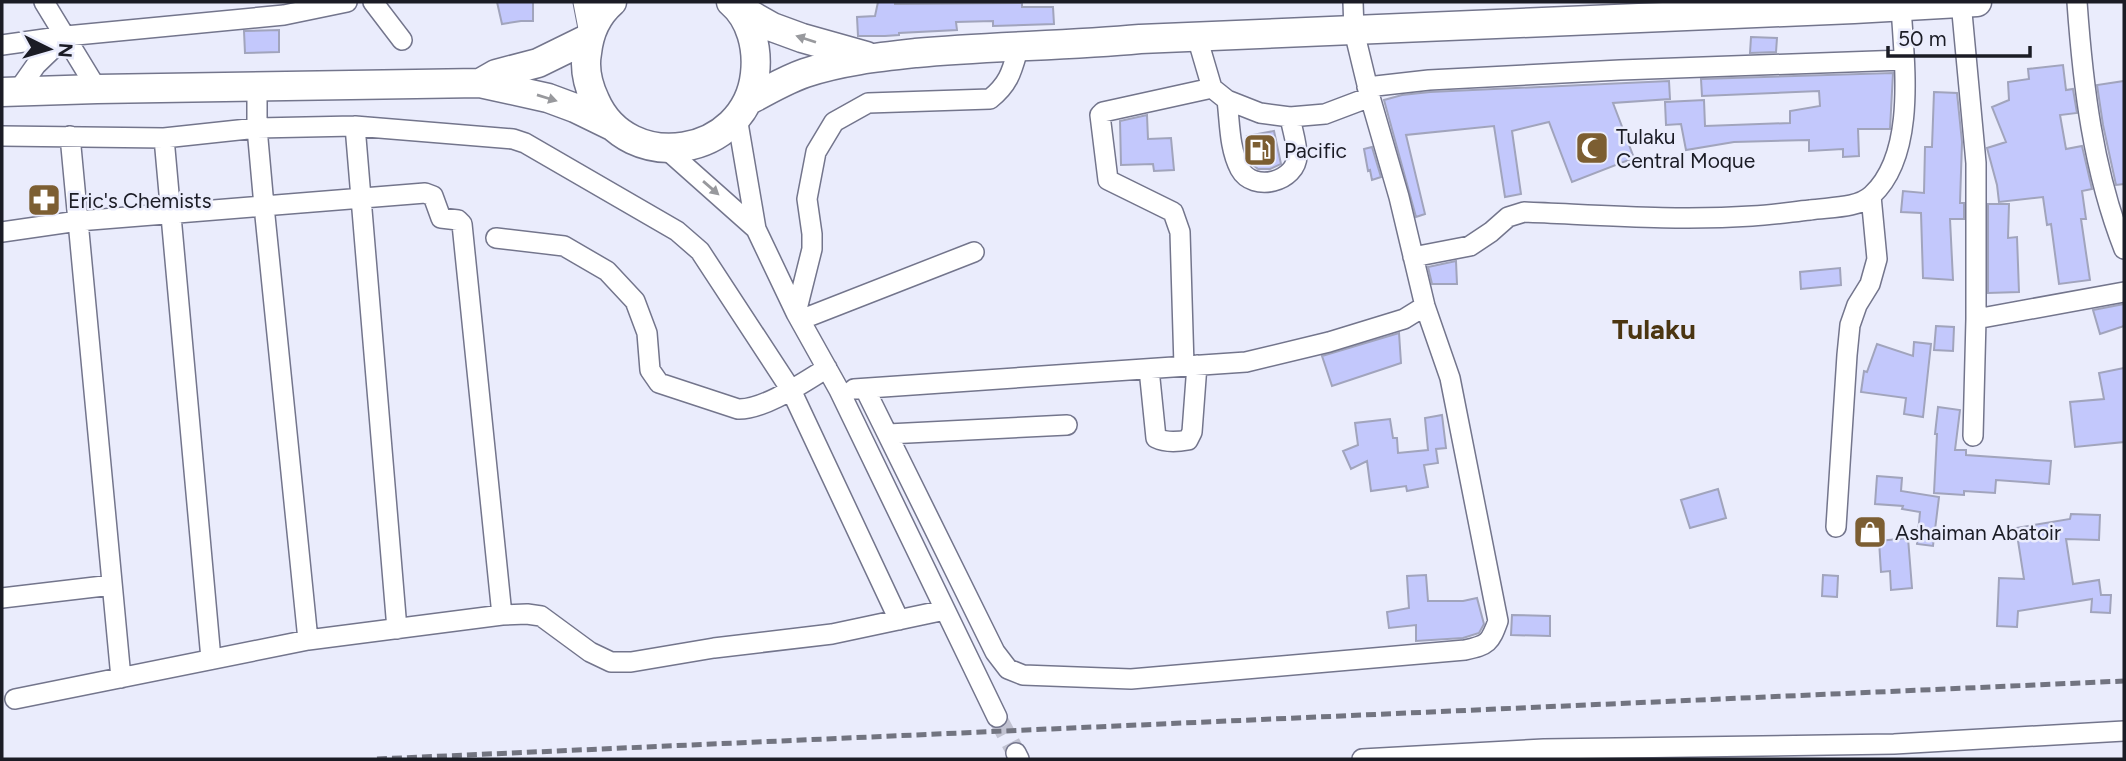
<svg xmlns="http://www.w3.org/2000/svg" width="2126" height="761" viewBox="0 0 2126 761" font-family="Figtree,sans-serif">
  <rect width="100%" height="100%" fill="#eaecfc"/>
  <path fill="#c3c8fc" stroke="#a1a4bc" stroke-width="2" d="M497,2H533V21H521L502,24Z
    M878,2H895V4L1022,3V7H1053L1054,24L993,26V21L956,22L957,30L899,33V35L885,36H858L857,17L875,16Z
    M279,30V52L245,53L244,31Z
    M1751,37L1777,38L1776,52L1750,53Z
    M2063,65L2066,90L2073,89L2077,113L2060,115L2066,149L2082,146L2092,189L2082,191L2086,219H2081L2090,280L2059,284L2051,224L2047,225L2043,197L1999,202L1997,185L1987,148L2006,142L1992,107L2009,100L2008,82L2029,79L2028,69Z
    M1893,73L1890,129H1858L1859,156L1843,157V149L1809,151V140L1734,142L1686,150L1681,124L1666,125L1665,102L1704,100L1705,126L1790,123V111L1820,106L1819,91L1702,96L1701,79Z
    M1669,81L1670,99L1613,103L1634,158L1572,182L1549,122L1512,131L1521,194L1505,197L1494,126L1406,135L1425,214L1416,217L1384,100L1402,95L1430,92Z
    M2124,81V184L2116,185L2103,125L2097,85Z
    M1934,92L1957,93L1962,142L1960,203H1964V219H1950L1953,280L1923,278L1921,213L1901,212L1903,191L1924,193L1925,147H1932Z
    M1147,115L1148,139L1171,138L1174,170L1154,171L1153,164L1121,165L1120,121Z
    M1274,131L1281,164L1270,169H1258L1253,165L1247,136Z
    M1372,147L1381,177L1372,180L1370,170L1368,171L1364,149Z
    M1988,204H2009L2008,238L2017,237L2019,292L1988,293Z
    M1456,261L1457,284H1432L1428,267Z
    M1840,268L1841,285L1801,289L1800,272Z
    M2124,304V326L2100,334L2093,310Z
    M1936,326L1954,327L1953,351L1934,350Z
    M1399,333L1401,363L1332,386L1322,356Z
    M1914,342L1931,344L1923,417L1904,414L1906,398L1861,392L1864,371L1867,372L1877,344L1913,356Z
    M2124,368V442L2075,447L2070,402L2104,399L2099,373Z
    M1938,407L1960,410L1955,450H1966V455L2051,461L2049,484L1996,480L1995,493L1964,491V495L1934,493L1937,434H1935Z
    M1442,415L1446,448L1436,449L1438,463L1424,465L1428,487L1407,491L1406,486L1371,491L1367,461L1351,469L1343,451L1358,445L1355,423L1390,419L1393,438H1397L1398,453L1428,450L1425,418Z
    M1877,476L1902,478L1901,491L1939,497L1933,546L1917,544L1920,512L1902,509L1903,506L1875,504Z
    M1718,489L1726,518L1690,528L1681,500Z
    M2071,514L2100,515L2099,540L2066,539L2073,584L2099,580L2101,595H2111L2110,613L2091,612L2092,599L2018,611L2017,627L1997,626L1999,578L2024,579L2016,528L2070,519Z
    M1908,538L1912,588L1891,590L1890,571L1881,572L1879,541Z
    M1426,575L1428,601H1463L1477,598L1484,624L1479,633L1463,638L1416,641V625L1389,628L1387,612L1409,608L1407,576Z
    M1823,575L1838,576L1837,597L1822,596Z
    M1512,615L1550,616V636L1511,635Z"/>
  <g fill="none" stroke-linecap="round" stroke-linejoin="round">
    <path stroke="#c1c2d1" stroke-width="19" stroke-dasharray="19 10" stroke-linecap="butt" d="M997,717L1016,753"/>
    <defs>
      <path id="minor" d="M44,2L97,89
        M373,2L402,40
        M1961,2L1976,163V319L1973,436
        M2077,2C2083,86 2093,170 2124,249
        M1197,37L1212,88L1227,100L1260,113L1290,117L1325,114L1370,97
        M2,45L66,36L284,15L347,2
        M257,86V128L264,206L308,640
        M1367,87L1429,80L1620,70L1904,60
        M17,92L36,65L66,36
        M1227,100C1230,123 1229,148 1240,169C1253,193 1297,182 1297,155C1297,143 1292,129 1290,117
        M737,117L756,229L796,313L839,390L997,717
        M355,126L397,629
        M2,136L164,138L257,128L355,126L513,139L525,143L677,231L700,251L791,390L899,620
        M70,136L121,678
        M164,138L211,659
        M666,149L756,229
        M2,232L78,221L425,193L433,196L441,218L458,220L462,224L502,615
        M496,238L564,246L607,271L635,301L647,333L650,370L659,383L738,409C764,410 804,382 827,368
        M1413,257L1470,246L1491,232L1508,217L1524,212C1600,215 1676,221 1752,216C1772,215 1791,212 1810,210C1829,207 1857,209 1872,195C1917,153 1904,62 1901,6
        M796,313L812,249V234L807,199L816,152L834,122L868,103L990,99C1010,83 1012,70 1019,46
        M1976,319L2124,292
        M800,320L974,252
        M1184,366L1180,232L1173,212L1108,180L1100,115L1103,112L1212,88
        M1149,369L1156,438C1166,443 1177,442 1188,440L1192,432L1197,365
        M854,389L1246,362L1329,342L1404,319L1425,306
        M865,389L995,652L1008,669L1023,675L1131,679L1465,650C1488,645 1490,643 1498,621L1450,378L1425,306L1399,197L1370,97L1354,31L1353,2
        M888,434L1067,425
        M1836,527L1847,355L1850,325L1857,305L1870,284L1877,259L1871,196
        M2,598L112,585
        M15,699L308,640L502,615L527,614L541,616L590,652L611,662H631L714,648L832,634L945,610
        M1016,753L1019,759
        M1362,759L1544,749L1894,744L2124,731"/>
      <path id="major" d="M585,2L591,33"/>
      <path id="highway" d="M612,2C597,15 589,34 587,53C584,69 588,85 595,100C628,176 746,157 755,74C758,48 751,19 731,2
        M737,7L772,27L802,38L866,56
        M482,82L496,74L538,63L589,38
        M2,92L97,89L480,83L548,98L575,108L614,127
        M748,101C766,91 785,80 805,73C841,61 879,57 916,53C990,46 1065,46 1140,39L1854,9L1977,2"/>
    </defs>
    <use href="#minor" stroke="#73758c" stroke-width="22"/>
    <use href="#major" stroke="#73758c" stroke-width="25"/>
    <use href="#highway" stroke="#73758c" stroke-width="31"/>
    <use href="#minor" stroke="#fff" stroke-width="19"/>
    <use href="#major" stroke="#fff" stroke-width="23"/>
    <use href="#highway" stroke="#fff" stroke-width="28"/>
    <path stroke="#727480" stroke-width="5" stroke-dasharray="10 5" stroke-linecap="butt" d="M377,759L2124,681"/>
  </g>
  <defs><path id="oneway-solid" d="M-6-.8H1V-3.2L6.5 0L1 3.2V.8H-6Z" transform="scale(1.75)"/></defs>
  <g fill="#98999d">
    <use href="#oneway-solid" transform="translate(806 39) rotate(-162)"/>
    <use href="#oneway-solid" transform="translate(547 98) rotate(17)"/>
    <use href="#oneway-solid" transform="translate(711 188) rotate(41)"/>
  </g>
  <defs>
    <symbol id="mosque-square" viewBox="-11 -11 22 22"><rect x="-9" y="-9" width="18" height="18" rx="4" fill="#7c5e32" stroke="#eaecfc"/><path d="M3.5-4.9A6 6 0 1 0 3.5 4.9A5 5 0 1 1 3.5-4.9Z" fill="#fff"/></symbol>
    <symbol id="fuel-square" viewBox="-11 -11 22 22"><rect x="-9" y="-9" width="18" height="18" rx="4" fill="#7c5e32" stroke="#eaecfc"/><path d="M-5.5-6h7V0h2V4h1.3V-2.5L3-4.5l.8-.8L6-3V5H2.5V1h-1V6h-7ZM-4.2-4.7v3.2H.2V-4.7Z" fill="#fff"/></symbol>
    <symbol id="pharmacy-square" viewBox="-11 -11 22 22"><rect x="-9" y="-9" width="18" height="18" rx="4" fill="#7c5e32" stroke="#eaecfc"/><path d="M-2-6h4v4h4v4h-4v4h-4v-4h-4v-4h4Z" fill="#fff"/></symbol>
    <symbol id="shop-square" viewBox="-11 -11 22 22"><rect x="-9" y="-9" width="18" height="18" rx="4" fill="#7c5e32" stroke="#eaecfc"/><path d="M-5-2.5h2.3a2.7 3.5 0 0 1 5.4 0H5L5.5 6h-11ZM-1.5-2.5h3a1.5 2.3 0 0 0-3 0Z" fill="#fff"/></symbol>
  </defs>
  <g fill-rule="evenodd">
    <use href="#mosque-square" x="1573" y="129" width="38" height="38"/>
    <use href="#fuel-square" x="1241" y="131" width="38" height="38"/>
    <use href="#pharmacy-square" x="25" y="181" width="38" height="38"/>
    <use href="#shop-square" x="1851" y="513" width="38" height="38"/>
  </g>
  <g text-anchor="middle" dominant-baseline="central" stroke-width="5" stroke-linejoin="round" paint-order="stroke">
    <g font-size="21" fill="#1b1c25" stroke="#eaecfc" text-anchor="start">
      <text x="1616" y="136">Tulaku<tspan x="1616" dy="24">Central Moque</tspan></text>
      <text x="1284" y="150">Pacific</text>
      <text x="68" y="200">Eric's Chemists</text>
      <text x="1895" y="532">Ashaiman Abatoir</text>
    </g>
    <g font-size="28" font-weight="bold" fill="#4b3511" stroke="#eaecfc">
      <text x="1654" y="329">Tulaku</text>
    </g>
  </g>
  <rect width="2126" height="761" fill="none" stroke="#1b1c25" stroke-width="7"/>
  <g transform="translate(49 49) rotate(95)" stroke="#eaecfc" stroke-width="5" paint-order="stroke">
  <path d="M0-5L12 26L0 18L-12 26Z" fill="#1b1c25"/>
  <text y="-10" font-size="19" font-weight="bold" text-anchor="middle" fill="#1b1c25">N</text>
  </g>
  <path d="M1888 46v10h142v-10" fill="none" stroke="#1b1c25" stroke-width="3.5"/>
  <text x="1898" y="46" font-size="21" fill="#1b1c25" stroke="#eaecfc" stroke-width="5" paint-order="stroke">50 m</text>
</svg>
